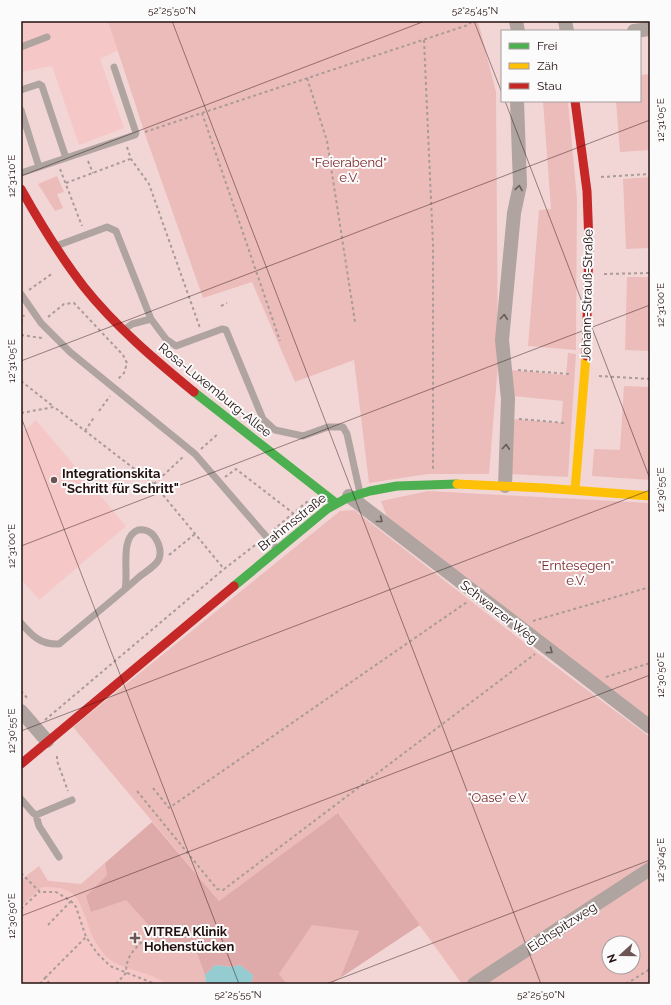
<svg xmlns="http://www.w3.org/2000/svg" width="671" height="1005" viewBox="0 0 671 1005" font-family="Raleway,sans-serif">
  <rect width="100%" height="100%" fill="#f2d6d6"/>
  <path fill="#f5c8c7" d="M21,21H108L119,50L100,59L124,128L79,145L52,66L21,72Z
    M36,420L126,526L39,600L21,579V433Z
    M152,822L287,984H21V890L35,879L81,884Z"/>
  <path fill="#ecbcba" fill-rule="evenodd" d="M108,21H478L496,92L498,364L489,474H428L369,483L354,360L295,382L252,282L203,298L146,137Z
    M650,74V150L620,152L616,101H640V75Z
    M543,101H568L577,199L576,350L528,346L539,210L551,209Z
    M57,176L64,192L57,194L63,208L55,211L38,184Z
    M650,177V248L626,249L623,179Z
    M627,277H650V351L625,350Z
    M568,353L576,354L568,477L510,474L513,419L561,423L563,401L513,396L511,370L566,375Z
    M624,386L650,387V480L592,476L594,449L620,450Z
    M428,491L650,503V721L387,517L381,501Z
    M354,510L539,654L650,737V865L467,984H462L339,814L219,901L73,727L340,511Z
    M105,863L107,875L86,896L126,900L153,930L155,945H194L205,975L206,984H166C147,968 120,973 103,953C99,947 94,941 92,935C87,924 82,903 74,895C65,887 53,887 42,887L21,906V880L39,866L48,881L81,884Z
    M650,876V984H482ZM609,943H633V967H609Z
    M312,924L359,931L340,978L331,984H287L279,974Z"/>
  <path fill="#dfabaa" d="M338,813L420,925L340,978L359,931L312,925L279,974L287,984H251L253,975L240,965L232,967L215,965L205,975L194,945H155L153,930L126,900L91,912L86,896L107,875L105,863L152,822L219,901Z"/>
  <path fill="#94ccd1" d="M215,965L232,967L240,965L253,975L251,984H206L205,975Z"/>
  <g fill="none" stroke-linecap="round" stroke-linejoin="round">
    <path stroke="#a99b98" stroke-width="2" stroke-dasharray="3 3" stroke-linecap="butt" d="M424,40L433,245V469
      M307,78L327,141L355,322
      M202,113L468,25L472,21
      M145,132L202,113L280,341
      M127,147L131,159L149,184L200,328
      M88,161L93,173
      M60,169L82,226
      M601,177L650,174
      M66,183L130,159
      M604,274L650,273
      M29,290L53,273
      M221,306L227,303
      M48,317L64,304L74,303L123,355L127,363L124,373L118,379
      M21,322L24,315
      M21,335L42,338
      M518,370L569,374
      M599,376L650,379
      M21,381L54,407
      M99,411L110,396
      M21,413L54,407L154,484L224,569L259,542
      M519,419L565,423
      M85,431L95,416
      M201,449L219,433
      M225,477L236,469L293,513
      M154,484L184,456
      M273,530L308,501
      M169,555L195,534
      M533,621L650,587
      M606,677L650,663
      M21,691L28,699
      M45,720L224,569
      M57,756V761L68,791
      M153,788L169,808L467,602
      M137,791L217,889L223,890L535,654
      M21,873L40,892H56L71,901L76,907L86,937L97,953L110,966L155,984
      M21,909L39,892
      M48,925L71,901
      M45,978L86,937
      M40,984L45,978L50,984
      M116,984L126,973C126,958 132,951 143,941
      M626,984L650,969"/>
    <path stroke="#afa49f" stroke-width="7" d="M21,47L47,37
      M21,90L39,84L42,86L66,158
      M21,110L39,167
      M21,173L135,135L136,133L114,67
      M56,246L107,227L116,231L151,319
      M21,294L41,323L70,352L195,454L277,549
      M125,329L132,324L151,319L166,339L176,346L222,329L226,330L263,419L275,430L303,436L328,427H343L347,434L360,493
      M21,623C32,636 41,645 59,644C86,622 113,600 139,577C145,572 156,566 159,559C162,550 159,543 154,536C150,531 144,529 138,530C119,537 129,573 125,589
      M21,799L33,813L36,815L72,800
      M36,815L39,826L59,857"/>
    <path stroke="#afa49f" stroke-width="14" d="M516,21L518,31
      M565,21L567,31
      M634,31L650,29
      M505,486L508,399L502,340L514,213L520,185L517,101
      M349,496L650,727
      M21,711L47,741
      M474,984L650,869"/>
    <path stroke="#4caf50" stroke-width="9" d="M194,392L336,503
      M234,586L327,509L347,498L370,491L397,486L457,484"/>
    <path stroke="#ffc107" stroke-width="9" d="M457,484L544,488L650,496
      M575,490L586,356"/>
    <path stroke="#c62828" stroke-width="9" d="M575,101L587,191L589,244L586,356
      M21,189C40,223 60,256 84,287C115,326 155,360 194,392
      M21,764L234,586"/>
  </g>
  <defs><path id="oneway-chevron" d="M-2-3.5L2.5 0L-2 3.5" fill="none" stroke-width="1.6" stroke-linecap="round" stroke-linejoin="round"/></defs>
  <g stroke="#6a5a58">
    <use href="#oneway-chevron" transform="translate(519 188) rotate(-81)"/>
    <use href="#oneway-chevron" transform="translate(504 317) rotate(-85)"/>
    <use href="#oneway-chevron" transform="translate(506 447) rotate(-86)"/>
    <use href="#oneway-chevron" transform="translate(380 520) rotate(38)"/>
    <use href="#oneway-chevron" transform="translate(550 651) rotate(37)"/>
  </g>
  <path fill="none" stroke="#251010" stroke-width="1" stroke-opacity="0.45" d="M172,21L541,984M474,21L502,93M505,101L650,479M21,176L425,21M21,361L650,120M21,417L239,984M21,546L650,305M21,731L650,490M21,916L650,675M326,984L650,860"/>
  <g fill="#6d5555" stroke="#fbfbfb" stroke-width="1.5">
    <circle cx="54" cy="480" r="4"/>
    <path d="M133 932h4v4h4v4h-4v4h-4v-4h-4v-4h4z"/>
  </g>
  <g text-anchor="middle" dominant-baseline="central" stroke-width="4" stroke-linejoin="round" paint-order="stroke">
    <g font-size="13" fill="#7e282c" stroke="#fbfbfb">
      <text x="349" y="162">"Feierabend"<tspan x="349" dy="15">e.V.</tspan></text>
      <text x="576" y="565">"Erntesegen"<tspan x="576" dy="15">e.V.</tspan></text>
      <text x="498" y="797">"Oase" e.V.</text>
    </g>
    <g font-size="13" fill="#251010" stroke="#fbfbfb">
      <text transform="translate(587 295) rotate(-89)">Johann-Strauß-Straße</text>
      <text transform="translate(215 390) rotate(39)">Rosa-Luxemburg-Allee</text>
      <text transform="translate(292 522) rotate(-39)">Brahmsstraße</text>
      <text transform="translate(499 612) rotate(38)">Schwarzer Weg</text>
      <text transform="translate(562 927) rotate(-33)">Eichspitzweg</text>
    </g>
    <g font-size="13" font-weight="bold" fill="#251010" stroke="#fbfbfb" text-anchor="start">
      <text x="62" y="473">Integrationskita<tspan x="62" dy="15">"Schritt für Schritt"</tspan></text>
      <text x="144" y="931">VITREA Klinik<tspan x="144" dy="15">Hohenstücken</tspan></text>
    </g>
  </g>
  <rect width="671" height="1005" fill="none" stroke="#fbfbfb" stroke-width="44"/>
  <rect x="501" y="30" width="140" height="72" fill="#fbfbfb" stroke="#a59d9d"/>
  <rect x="509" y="43" width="20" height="6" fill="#4caf50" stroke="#a59d9d"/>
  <text x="537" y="50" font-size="12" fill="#251010">Frei</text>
  <rect x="509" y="63" width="20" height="6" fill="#ffc107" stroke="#a59d9d"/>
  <text x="537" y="70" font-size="12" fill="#251010">Zäh</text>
  <rect x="509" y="83" width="20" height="6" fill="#c62828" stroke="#a59d9d"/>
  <text x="537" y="90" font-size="12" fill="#251010">Stau</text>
  <g transform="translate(621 955) rotate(249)"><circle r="19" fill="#fbfbfb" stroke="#a59d9d"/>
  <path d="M0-3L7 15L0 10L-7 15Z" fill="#6d5555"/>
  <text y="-6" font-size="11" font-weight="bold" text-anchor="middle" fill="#251010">N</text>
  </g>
  <rect x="22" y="22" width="627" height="961" fill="none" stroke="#251010" stroke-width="1.5"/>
  <g font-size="10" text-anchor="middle" fill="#251010">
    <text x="172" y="14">52°25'50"N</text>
    <text x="475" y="14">52°25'45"N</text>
    <text transform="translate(660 120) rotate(-90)" y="4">12°31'05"E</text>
    <text transform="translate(11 176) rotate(-90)" y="4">12°31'10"E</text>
    <text transform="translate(660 305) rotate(-90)" y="4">12°31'00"E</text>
    <text transform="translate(11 361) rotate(-90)" y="4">12°31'05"E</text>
    <text transform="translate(660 490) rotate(-90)" y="4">12°30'55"E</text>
    <text transform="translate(11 546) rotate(-90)" y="4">12°31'00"E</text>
    <text transform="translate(660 675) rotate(-90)" y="4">12°30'50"E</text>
    <text transform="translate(11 731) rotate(-90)" y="4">12°30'55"E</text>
    <text transform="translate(660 860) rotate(-90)" y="4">12°30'45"E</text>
    <text transform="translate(11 916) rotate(-90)" y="4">12°30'50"E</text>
    <text x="238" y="998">52°25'55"N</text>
    <text x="541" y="998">52°25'50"N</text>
  </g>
</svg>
